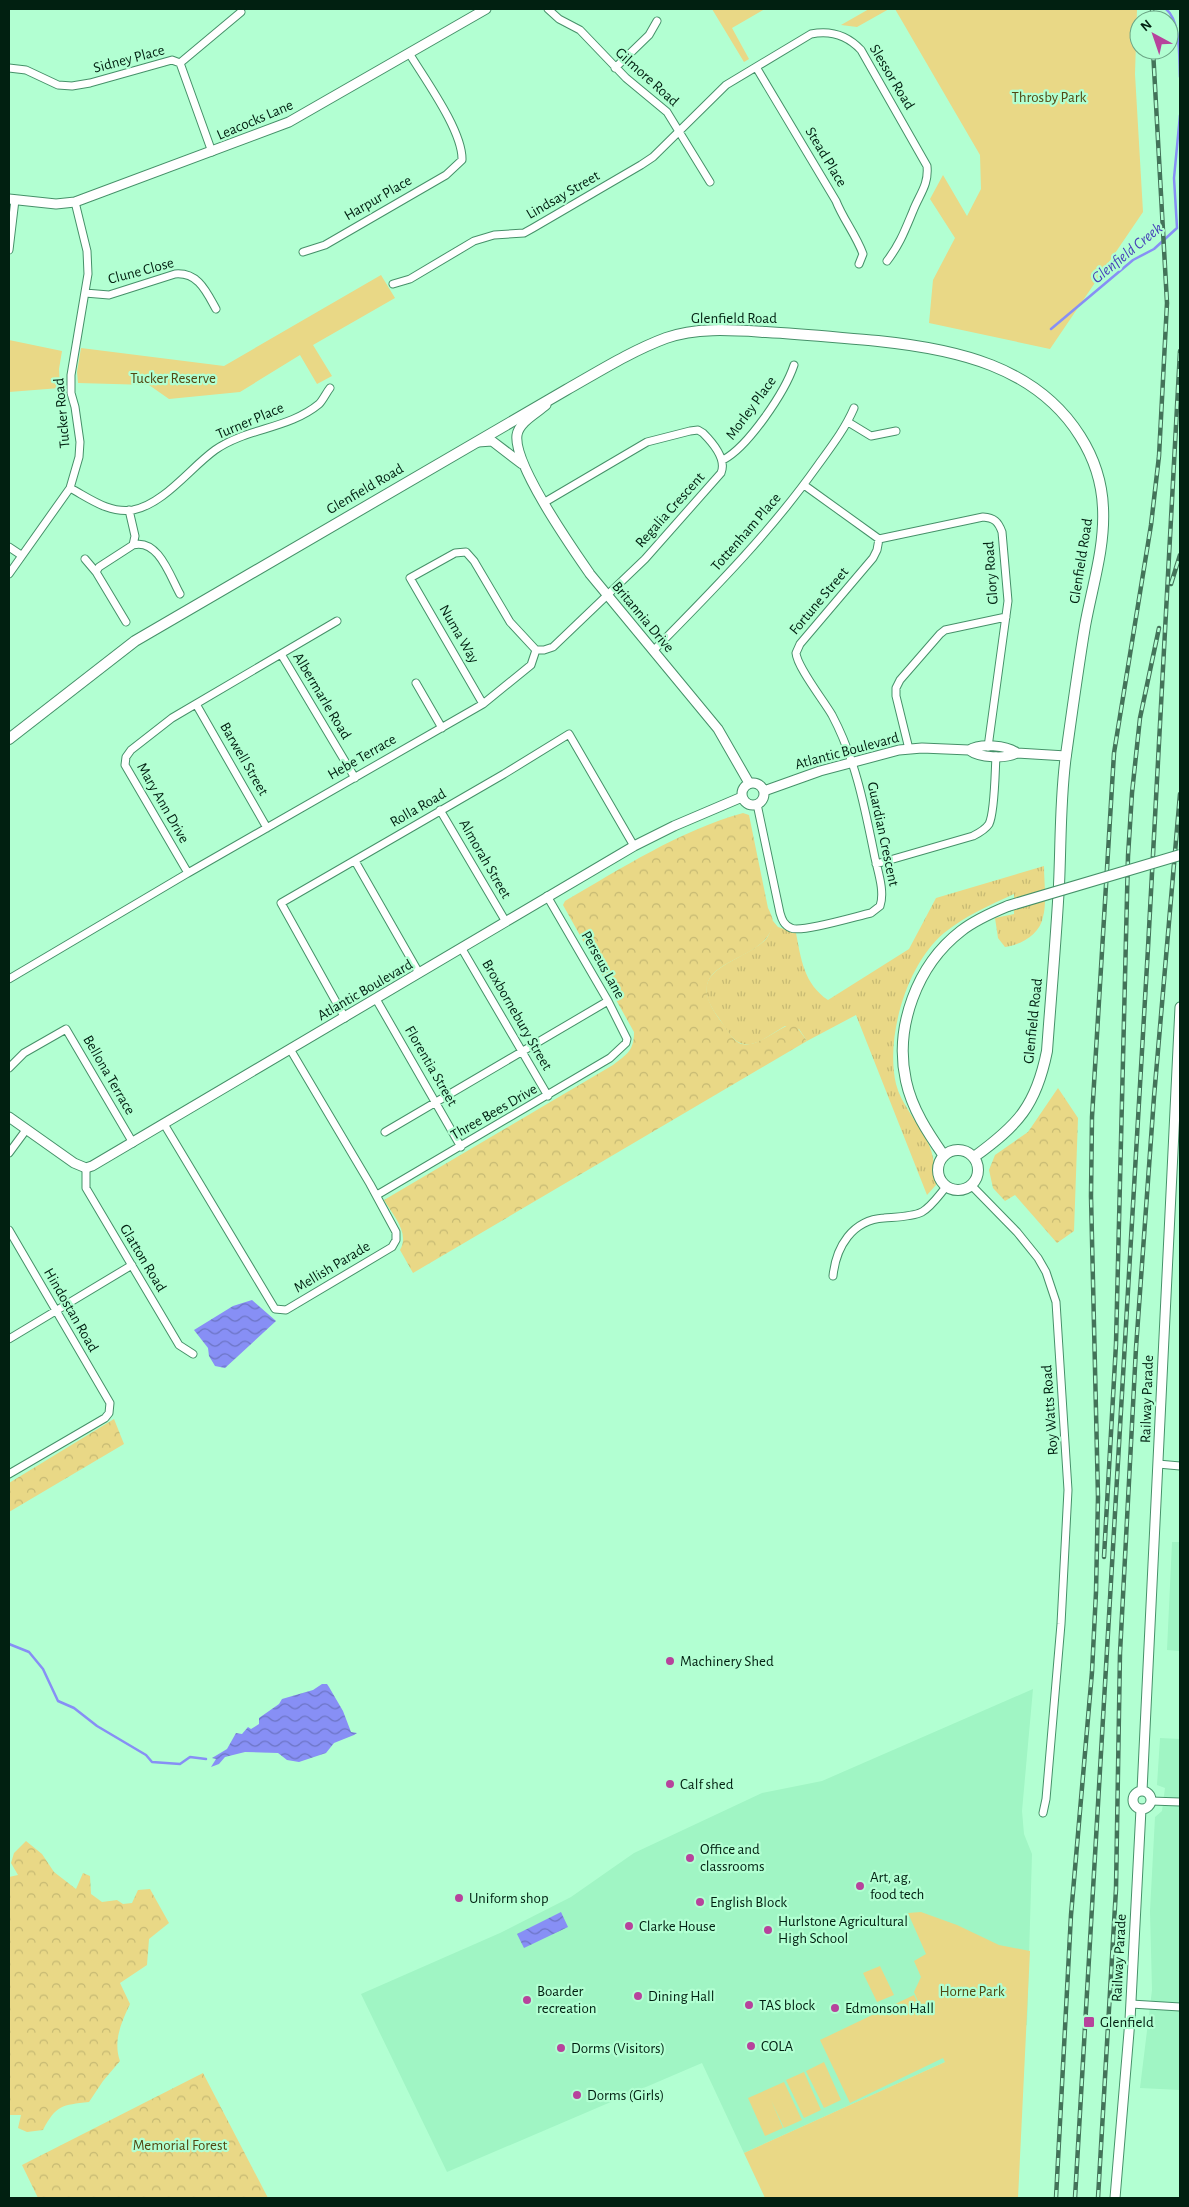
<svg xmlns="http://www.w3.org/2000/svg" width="1189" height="2207" viewBox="0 0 1189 2207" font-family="'Alegreya Sans',sans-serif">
  <defs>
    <pattern id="grass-tufts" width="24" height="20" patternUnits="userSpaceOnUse" patternTransform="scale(1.25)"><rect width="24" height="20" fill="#e9d886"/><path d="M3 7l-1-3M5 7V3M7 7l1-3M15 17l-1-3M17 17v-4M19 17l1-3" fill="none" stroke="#c6b973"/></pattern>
    <pattern id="forest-crowns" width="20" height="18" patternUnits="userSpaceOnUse" patternTransform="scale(1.25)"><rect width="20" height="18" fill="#e9d886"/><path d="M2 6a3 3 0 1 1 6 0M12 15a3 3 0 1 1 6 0" fill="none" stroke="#c6b973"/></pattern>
    <pattern id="water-waves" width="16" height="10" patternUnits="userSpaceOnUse" patternTransform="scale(1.25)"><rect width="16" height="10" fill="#878ff5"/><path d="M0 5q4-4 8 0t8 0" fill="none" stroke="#6c74c5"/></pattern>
  </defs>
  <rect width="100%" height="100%" fill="#b2ffd2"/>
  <path fill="#a0f5c4" d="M1172,1542H1180V1651L1167,1650Z
    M1033,1689L1022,1811L1024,1834L1032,1854L1027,2025L744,2153L702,2063L447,2172L361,1994L500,1933L571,1897L634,1853L762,1793L822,1781Z
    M1160,1738L1180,1739V2090L1140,2088L1152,1990L1150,1911L1155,1817L1162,1811L1165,1788L1157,1785Z"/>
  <path fill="url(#grass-tufts)" d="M1044,866C1044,882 1047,902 1043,917C1040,934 1021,945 1005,947L998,938L995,918L1014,914V894C990,905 965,916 944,933C907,964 885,1037 896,1084C901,1104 918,1122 927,1141C935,1155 934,1170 936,1185L927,1195L856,1015L807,1041L799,1029L785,1026C772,1033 755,1049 740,1043C731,1040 724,1025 718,1017C681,967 742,964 766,939C770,935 771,927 773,921L778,927L796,933C801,959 804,984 828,1000L909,949L936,898Z"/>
  <path fill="url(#forest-crowns)" d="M743,813L749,815L768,908C770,912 773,918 773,922C769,967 672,955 720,1020C725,1026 730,1036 736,1041C751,1054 778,1027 794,1023L807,1041L413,1273L400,1250C410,1233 393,1215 384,1200L613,1065C627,1054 634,1051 634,1032L563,905L565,901C622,868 679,831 743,813Z
    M1058,1088L1078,1118L1074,1231L1057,1243L1015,1195L1005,1201L993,1188L989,1170L995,1155L1028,1132Z
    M114,1419L124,1444L9,1512V1483Z
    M26,1841L42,1854L54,1872L76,1889L83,1873L90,1876L91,1894L102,1902L117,1900L123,1904L132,1903L138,1890L150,1889L169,1923L149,1939L147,1965L120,1983L130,2004C121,2023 113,2041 120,2061L103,2081L89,2102C62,2105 56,2105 43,2130L27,2132L18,2128L21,2115H9V1877L18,1875L11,1863L14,1853Z
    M203,2073L268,2198H38L22,2165Z"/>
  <path fill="#e9d886" d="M712,9H765L732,28L749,59L744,62Z
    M869,9H889L857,27L841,25Z
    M895,9H1137L1135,74L1143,212L1050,349L929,323L933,280L955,238L930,199L943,175L967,216L981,189L980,155Z
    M381,275L395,298L313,345L332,376L317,384L300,355L240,392L169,399L149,385L78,383L77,372L81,348L224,366Z
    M9,340L62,351L59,369L60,388L9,392Z
    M921,1912L957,1925L999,1945L1030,1951L1018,2198H765L744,2153L945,2062L943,2058L850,2103L820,2040L914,1995L923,2013L914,1992L921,1977L914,1961L926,1954L908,1913Z
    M880,1966L894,1995L877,2002L863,1973Z
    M824,2062L841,2100L824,2108L806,2071Z
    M804,2072L821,2110L804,2118L786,2080Z
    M784,2082L802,2120L784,2128L771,2100L783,2128L765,2136L748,2098Z"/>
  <path fill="url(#water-waves)" d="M252,1300L276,1321L225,1368L215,1366L209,1356L208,1348L194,1330L233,1306Z
    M322,1684H327L329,1687L343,1711L351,1732L357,1733L354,1735L334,1743L326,1753L299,1762L287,1760L278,1753L245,1752L225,1757L219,1764L211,1767L216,1759L212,1758L227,1749L236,1733L242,1734L248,1727L251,1729L259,1724V1718L279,1704L282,1699L313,1690Z
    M561,1912L568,1927L524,1948L517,1934Z"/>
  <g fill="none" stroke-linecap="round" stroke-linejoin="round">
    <path stroke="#878ff5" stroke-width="2.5" d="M1166,9C1181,21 1179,58 1180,77
      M1051,329L1133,260L1154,249L1177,228L1174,178L1180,115
      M9,1644L29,1652L43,1669L58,1701L74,1708L97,1726L146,1755L152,1762L180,1764L190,1757L206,1759"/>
    <defs>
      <path id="minor" d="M548,9L559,19L580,30L626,78L667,112L710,182
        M180,63L212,152
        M756,67L836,201C843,219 856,235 863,254L859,264
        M9,68L26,70L58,85L72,86L90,83L172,60L180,63L241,12
        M615,68L649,35L657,21
        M9,250L15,200
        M303,252L325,245L446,175L462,160C463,131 424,78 409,53
        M393,284L410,279L474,241L494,235L524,233L533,228L641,165L653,157L726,85L811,34C831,30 847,35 861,50L927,166C929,185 919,195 913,211C905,230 900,244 887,261
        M85,293L109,295L175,274C198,272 206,291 216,309
        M848,422L871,436L896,431
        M723,460C748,447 785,392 794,365
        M804,485L879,539L983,517C994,518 998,521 1002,532L1008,601L988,747
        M70,488C89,498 109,514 133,510C164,504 190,468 215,450C246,428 289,429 319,404C323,400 326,393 330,388
        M133,545C158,538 170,576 180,594
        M9,547L21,555
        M85,559L96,572
        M9,574L70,488L79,457L80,442L75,407L71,393V375L88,274L87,251L75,202
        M126,622L96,572L99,567L133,545L135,536L129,510
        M654,650C712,591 770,533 818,465C831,447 845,429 854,408
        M281,654L355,778
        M416,683L442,728
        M196,704L267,828
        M483,704L410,578L455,553L466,552L474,561L510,622L536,650H544L553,647L645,559L721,473C727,459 713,443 703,433L698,430L690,431L647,442L545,502
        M909,749L896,696V688L900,680L940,634L945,630L1006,617
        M757,804L780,913C782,920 784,925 791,928C801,933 857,916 871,913L880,906C885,892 878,872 875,858C865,809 856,760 832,715C824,701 797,667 796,653L800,644L873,558L877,550L879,539
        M440,810L506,922
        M355,861L419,973
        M876,864L973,836C979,833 985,830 989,824C995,812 995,771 996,756
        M188,873L483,704L531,665L536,650
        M462,949L548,1096
        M9,979L188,873L125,765L126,757L131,750L172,718L337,621
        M376,999L461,1147
        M345,1018L281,903L504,774L569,734L634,846
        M9,1068L24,1053L66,1029L133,1143
        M164,1124L275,1309L286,1310L392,1247L396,1240V1232L370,1184L290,1049
        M385,1132L608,1001
        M9,1153L26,1130
        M86,1168V1188L179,1345L193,1354
        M972,1186L1017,1232L1038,1258L1046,1272L1056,1302L1068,1490L1061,1624L1046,1799L1043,1813
        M377,1195L610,1058L626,1043L627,1039L608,1001L547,896
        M9,1230L110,1403L109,1413L105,1418L9,1474
        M833,1276C836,1247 852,1220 884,1218C895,1217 912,1217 922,1212C932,1206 939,1195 946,1187
        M9,1339L132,1265
        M1158,1464L1180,1466
        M1151,1801L1180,1802
        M1131,2004L1180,2007"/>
      <path id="tertiary" d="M9,199L56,204L75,202L289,122L486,9
        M546,405C537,413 519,422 517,435C513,464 572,548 590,574L718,729L749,783
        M478,442L492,441L522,464
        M969,750C980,758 1005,759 1017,753L1066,756
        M742 794a11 11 0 1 1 22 0a11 11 0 1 1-22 0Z
        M764,791L820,771L899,750L922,748L969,750C980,743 1007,745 1017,753
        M9,1117L74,1163L86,1168L92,1166L634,846L674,826L742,797
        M1133 1800a9 9 0 1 1 18 0a9 9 0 1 1-18 0Z
        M1142,1791L1180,1007
        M1115,2198L1130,2020L1141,1809"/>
      <path id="secondary" d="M9,739L135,641L566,390C598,372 631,351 666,338C697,327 733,330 766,332C804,334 841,338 878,341C955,349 1036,366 1080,436C1094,458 1102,482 1103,508C1105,548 1092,587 1085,626C1078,668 1072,712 1066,755C1060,798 1061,842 1059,885C1056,940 1051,996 1047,1051C1036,1106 1018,1125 974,1157
        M938 1170a20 20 0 1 1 40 0a20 20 0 1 1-40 0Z
        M944,1156C928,1133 912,1109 906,1081C894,1027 917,965 961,931C975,920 991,913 1008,906"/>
    </defs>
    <use href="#minor" stroke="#469169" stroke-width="9"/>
    <use href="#tertiary" stroke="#469169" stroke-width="11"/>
    <use href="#secondary" stroke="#469169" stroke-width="12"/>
    <use href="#minor" stroke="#fff" stroke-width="7"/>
    <use href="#tertiary" stroke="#fff" stroke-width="9"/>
    <use href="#secondary" stroke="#fff" stroke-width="10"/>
    <defs>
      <path id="rail" d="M1152,9L1153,20
        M1171,584L1180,555
        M1104,1557L1116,1344L1128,856L1132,793L1140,718L1159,628
        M1056,2198L1071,1915L1092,1672L1096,1592L1098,1497L1091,1196L1092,1117L1114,753L1151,525L1159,456L1167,303L1153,50
        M1075,2198L1148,948L1180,351
        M1098,2198L1116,1889L1120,1653L1136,1348L1154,1097L1180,794"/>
    </defs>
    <use href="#rail" stroke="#437359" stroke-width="4.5"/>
    <use href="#rail" stroke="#b2ffd2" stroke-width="2.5" stroke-dasharray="8" stroke-linecap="butt"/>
    <defs>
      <path id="secondary-bridge" d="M1008,906L1180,855"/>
    </defs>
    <use href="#secondary-bridge" stroke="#469169" stroke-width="12" stroke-linecap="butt"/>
    <use href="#secondary-bridge" stroke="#fff" stroke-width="10"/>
  </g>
  <g fill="#b7439c" stroke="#b2ffd2" stroke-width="2">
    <circle cx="670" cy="1661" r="5"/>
    <circle cx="670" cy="1784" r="5"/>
    <circle cx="690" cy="1858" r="5"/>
    <circle cx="860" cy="1886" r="5"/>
    <circle cx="459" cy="1898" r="5"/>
    <circle cx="700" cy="1902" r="5"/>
    <circle cx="629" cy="1926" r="5"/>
    <circle cx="768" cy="1930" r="5"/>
    <circle cx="638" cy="1996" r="5"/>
    <circle cx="527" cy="2000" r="5"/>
    <circle cx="749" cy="2005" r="5"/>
    <circle cx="835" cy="2008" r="5"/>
    <rect x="1083" y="2016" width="12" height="12" rx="2.5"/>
    <circle cx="751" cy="2046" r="5"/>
    <circle cx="561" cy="2048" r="5"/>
    <circle cx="577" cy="2095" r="5"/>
  </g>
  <g text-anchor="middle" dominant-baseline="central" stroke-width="4.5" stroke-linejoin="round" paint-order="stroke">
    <g font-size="15" fill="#012011" stroke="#b2ffd2">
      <text transform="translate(129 59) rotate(-15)">Sidney Place</text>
      <text transform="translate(647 77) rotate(42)">Gilmore Road</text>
      <text transform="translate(892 77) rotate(59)">Slessor Road</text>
      <text transform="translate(255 120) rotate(-23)">Leacocks Lane</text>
      <text transform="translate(826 157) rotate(59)">Stead Place</text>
      <text transform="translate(563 195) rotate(-30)">Lindsay Street</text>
      <text transform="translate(378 198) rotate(-30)">Harpur Place</text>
      <text transform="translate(141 271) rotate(-15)">Clune Close</text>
      <text x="734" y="318">Glenfield Road</text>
      <text transform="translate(751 408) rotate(-54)">Morley Place</text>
      <text transform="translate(62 413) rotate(-95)">Tucker Road</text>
      <text transform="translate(250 421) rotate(-23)">Turner Place</text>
      <text transform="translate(365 489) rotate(-30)">Glenfield Road</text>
      <text transform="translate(670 510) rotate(-48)">Regalia Crescent</text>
      <text transform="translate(746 532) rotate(-49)">Tottenham Place</text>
      <text transform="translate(1081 561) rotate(-81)">Glenfield Road</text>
      <text transform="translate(991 573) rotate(-94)">Glory Road</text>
      <text transform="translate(819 601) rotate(-50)">Fortune Street</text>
      <text transform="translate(643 617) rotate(50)">Britannia Drive</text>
      <text transform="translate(459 634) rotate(60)">Numa Way</text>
      <text transform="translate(322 696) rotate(59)">Albermarle Road</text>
      <text transform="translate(847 751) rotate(-15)">Atlantic Boulevard</text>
      <text transform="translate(362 757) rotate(-30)">Hebe Terrace</text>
      <text transform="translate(244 759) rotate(60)">Barwell Street</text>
      <text transform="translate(163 803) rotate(60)">Mary Ann Drive</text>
      <text transform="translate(418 808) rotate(-30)">Rolla Road</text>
      <text transform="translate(883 834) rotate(78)">Guardian Crescent</text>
      <text transform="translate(485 859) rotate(60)">Almorah Street</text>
      <text transform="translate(603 965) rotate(61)">Perseus Lane</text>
      <text transform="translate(365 990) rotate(-30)">Atlantic Boulevard</text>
      <text transform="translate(517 1015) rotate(60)">Broxbornebury Street</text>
      <text transform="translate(1033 1021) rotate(-84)">Glenfield Road</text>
      <text transform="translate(431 1066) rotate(60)">Florentia Street</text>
      <text transform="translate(109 1075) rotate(60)">Bellona Terrace</text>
      <text transform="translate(494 1112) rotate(-30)">Three Bees Drive</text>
      <text transform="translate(143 1258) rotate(59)">Glatton Road</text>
      <text transform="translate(332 1267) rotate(-31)">Mellish Parade</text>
      <text transform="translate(71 1310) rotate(60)">Hindostan Road</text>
      <text transform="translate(1147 1399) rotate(-88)">Railway Parade</text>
      <text transform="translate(1050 1410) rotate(-94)">Roy Watts Road</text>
      <text transform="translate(1119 1958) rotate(-87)">Railway Parade</text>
    </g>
    <g font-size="15" fill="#514712" stroke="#b2ffd2">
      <text x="1049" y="97">Throsby Park</text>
      <text x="173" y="378">Tucker Reserve</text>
      <text x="972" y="1991">Horne Park</text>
      <text x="180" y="2145">Memorial Forest</text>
    </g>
    <g font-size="15" fill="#012011" stroke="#b2ffd2" text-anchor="start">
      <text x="680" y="1661">Machinery Shed</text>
      <text x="680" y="1784">Calf shed</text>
      <text x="700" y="1849">Office and<tspan x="700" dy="17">classrooms</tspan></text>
      <text x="870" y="1877">Art, ag,<tspan x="870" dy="17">food tech</tspan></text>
      <text x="469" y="1898">Uniform shop</text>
      <text x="710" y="1902">English Block</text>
      <text x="778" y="1921">Hurlstone Agricultural<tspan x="778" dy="17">High School</tspan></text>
      <text x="639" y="1926">Clarke House</text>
      <text x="537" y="1991">Boarder<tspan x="537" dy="17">recreation</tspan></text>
      <text x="648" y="1996">Dining Hall</text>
      <text x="759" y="2005">TAS block</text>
      <text x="845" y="2008">Edmonson Hall</text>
      <text x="1100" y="2022">Glenfield</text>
      <text x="761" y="2046">COLA</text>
      <text x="571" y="2048">Dorms (Visitors)</text>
      <text x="587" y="2095">Dorms (Girls)</text>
    </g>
    <g font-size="16" font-style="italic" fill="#4742b8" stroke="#b2ffd2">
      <text transform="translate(1127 253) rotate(-39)">Glenfield Creek</text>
    </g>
  </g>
  <rect width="1189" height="2207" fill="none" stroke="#012011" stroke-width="20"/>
  <g transform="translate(1154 35) rotate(320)"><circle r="24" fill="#b2ffd2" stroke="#6ba685"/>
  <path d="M0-4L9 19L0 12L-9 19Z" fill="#b7439c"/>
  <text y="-8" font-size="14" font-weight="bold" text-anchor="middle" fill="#012011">N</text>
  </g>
</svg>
